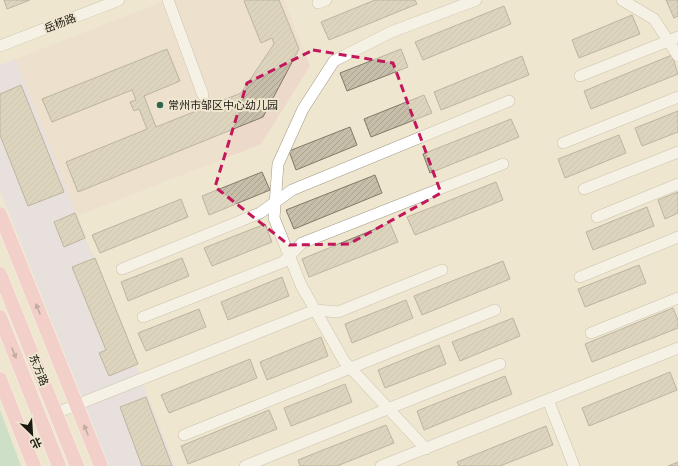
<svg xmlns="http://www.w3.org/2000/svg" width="678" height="466" viewBox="0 0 678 466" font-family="'PT Serif','Noto Sans SC',serif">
  <defs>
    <pattern id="building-hatch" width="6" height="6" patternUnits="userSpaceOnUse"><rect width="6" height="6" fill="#c7bea9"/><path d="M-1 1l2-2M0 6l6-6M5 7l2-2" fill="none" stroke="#aaa391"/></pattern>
  </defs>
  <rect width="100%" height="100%" fill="#efe6d0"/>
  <path fill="#e1d9ee" d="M16,59L175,466H109L0,190V65Z"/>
  <path fill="#ecd9ca" d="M167,0H284L310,66L261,144L77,216L16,59Z"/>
  <path fill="#a6d8be" d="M0,410L21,466H0Z"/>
  <path fill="url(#building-hatch)" stroke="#817966" d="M4,0H30L7,9Z
    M246,0H279L299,49L263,117L78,192L66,162L147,129L139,109L134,111L130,102L136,100L132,90L52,122L42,99L167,49L180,81L144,96L156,127L241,93L274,44L272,38L261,43L244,1Z
    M375,0H415L417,4L329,40L321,22Z
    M666,0H678V16L674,18Z
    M504,6L511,24L423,60L415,42Z
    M632,15L640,34L579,58L572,40Z
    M401,49L408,67L347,91L340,73Z
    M672,55L678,74L591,109L584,91Z
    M522,56L529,75L441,110L434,92Z
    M21,85L64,192L28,206L0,135V94Z
    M424,95L432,113L371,137L364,119Z
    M678,111V132L642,146L635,128Z
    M511,119L519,137L430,173L423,154Z
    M350,127L357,145L296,170L289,151Z
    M619,135L626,153L565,178L558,159Z
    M262,172L270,190L209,215L202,196Z
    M375,175L382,193L294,229L286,210Z
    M496,182L503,200L415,235L407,217Z
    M678,192V213L665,219L658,200Z
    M181,199L188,217L100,253L92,235Z
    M647,207L654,226L593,250L586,232Z
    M75,213L85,238L64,247L54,222Z
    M390,223L398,242L309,277L302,259Z
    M265,224L272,242L212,266L204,248Z
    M95,258L138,364L109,376L99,353L106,350L72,267Z
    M182,258L189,276L128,301L121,282Z
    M503,261L510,279L422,315L414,296Z
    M639,265L646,283L585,307L578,289Z
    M282,277L289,296L228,320L221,302Z
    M406,300L413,318L352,343L345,324Z
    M673,308L678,320V328L592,362L585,344Z
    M199,309L206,327L146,351L138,333Z
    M513,318L520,336L460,361L452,342Z
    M321,337L328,356L267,380L260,362Z
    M439,345L446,364L385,388L378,370Z
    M250,359L257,378L169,413L161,395Z
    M670,372L677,390L589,426L582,408Z
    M505,376L512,394L424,430L417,411Z
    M345,384L352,402L291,426L284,408Z
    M146,397L172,466H142L120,407Z
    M269,410L277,429L188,464L181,446Z
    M386,425L394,443L337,466H300L298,460Z
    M546,426L553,445L500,466H459L457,462Z
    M678,462V466H668Z"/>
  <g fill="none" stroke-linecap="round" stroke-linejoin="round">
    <defs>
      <path id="minor" d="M168,0L203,95
        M622,0L654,19L678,56
        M318,3L326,0
        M0,46L119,0
        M580,76L678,37
        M563,143L678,97
        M584,189L678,152
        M597,217L678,184
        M122,269L260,213L292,190L509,101
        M580,277L678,237
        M143,317L283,262L302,243L503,164
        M591,333L678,298
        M548,400L574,466
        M56,413L315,310L338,312L442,270
        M184,435L495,310
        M426,449L344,361L301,285L274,218L278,164L303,109L334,61L391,32L476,0
        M245,466L500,364
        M381,466L678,348"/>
      <path id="major" d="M0,214L101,466
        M0,274L77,466
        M0,317L59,466
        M0,379L34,466"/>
    </defs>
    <use href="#minor" stroke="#a09884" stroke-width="12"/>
    <use href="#major" stroke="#fff" stroke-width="15"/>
    <use href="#minor" stroke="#fff" stroke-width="11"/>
    <use href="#major" stroke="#f7b4be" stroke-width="14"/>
  </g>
  <defs><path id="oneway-solid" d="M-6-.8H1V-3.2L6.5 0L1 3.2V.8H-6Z"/></defs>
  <g fill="#8a6768">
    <use href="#oneway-solid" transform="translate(38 309) rotate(-112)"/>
    <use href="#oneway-solid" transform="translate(14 353) rotate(68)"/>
    <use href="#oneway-solid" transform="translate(86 430) rotate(-112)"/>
  </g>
  <path d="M0 0H678V466H0ZM313,50L393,63L441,193L349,244L289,245L215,187L247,83Z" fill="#efe6d0" fill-opacity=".55" fill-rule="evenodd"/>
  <path fill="none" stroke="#c2185b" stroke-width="3" stroke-dasharray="8 5" stroke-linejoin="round" d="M313,50L393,63L441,193L349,244L289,245L215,187L247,83Z"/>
  <circle fill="#2f664d" stroke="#efe6d0" stroke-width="1.5" cx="160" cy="105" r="4"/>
  <g text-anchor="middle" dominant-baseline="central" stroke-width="4" stroke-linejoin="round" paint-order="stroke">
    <g font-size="11" fill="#1d1a13" stroke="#efe6d0">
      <text transform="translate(60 23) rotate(-21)">岳杨路</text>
      <text transform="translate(39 370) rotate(68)">东方路</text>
    </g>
    <g font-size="11" fill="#1d1a13" stroke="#efe6d0" text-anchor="start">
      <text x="168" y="105">常州市邹区中心幼儿园</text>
    </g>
  </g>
  <g transform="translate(32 434) rotate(155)" stroke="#efe6d0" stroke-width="3" paint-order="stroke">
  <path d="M0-3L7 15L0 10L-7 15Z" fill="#1d1a13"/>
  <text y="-6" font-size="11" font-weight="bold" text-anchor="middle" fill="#1d1a13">北</text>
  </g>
</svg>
